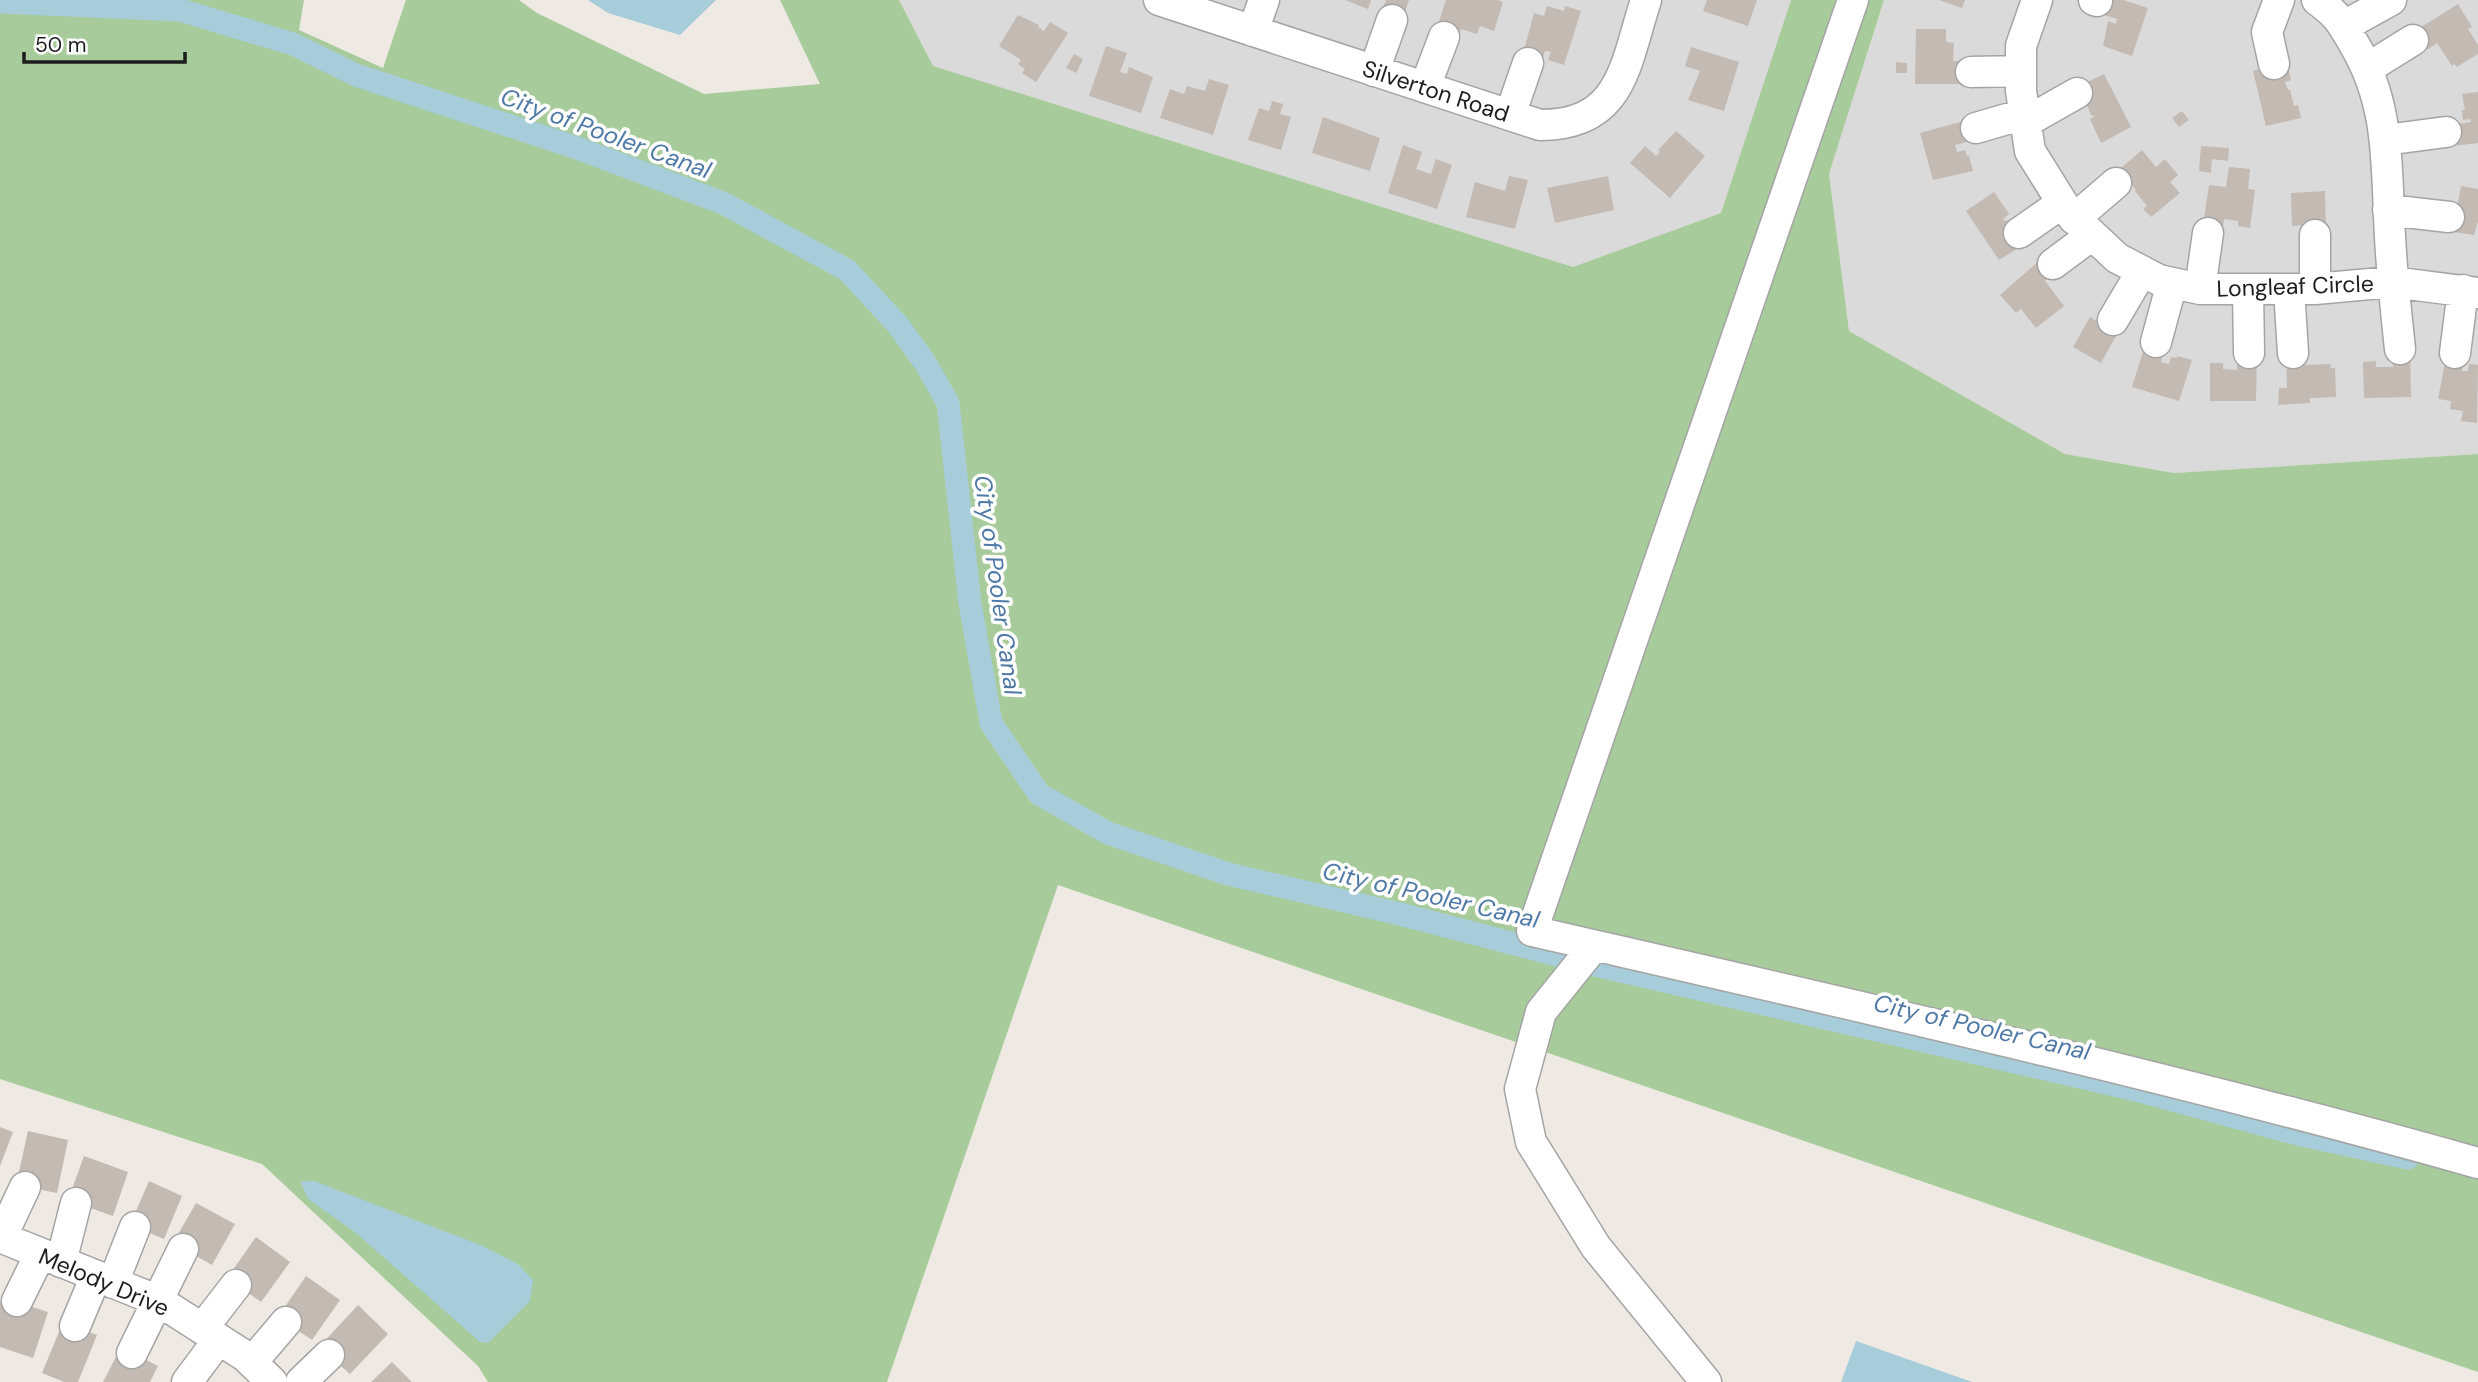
<svg xmlns="http://www.w3.org/2000/svg" width="2478" height="1382" viewBox="0 0 2478 1382" font-family="'DM Sans',sans-serif">
  <rect width="100%" height="100%" fill="#eeeae3"/>
  <path fill="#dbdada" d="M899,0H1791L1721,214L1573,267L932,66Z
    M1884,0H2478V454L2174,473L2065,454L1849,331L1829,174Z"/>
  <path fill="#a7cb9a" d="M0,0H304L299,30L383,68L406,0H519L537,13L704,94L820,84L780,0H899L933,66L1573,267L1721,213L1791,0H1884L1829,174L1849,331L2065,454L2174,473L2478,454V1372L1058,885L887,1382H488L478,1366L262,1164L0,1079Z"/>
  <path fill="#a6cdd9" d="M588,0H716L680,35L608,13Z
    M300,1181H314L483,1246L518,1264L533,1280L530,1301L488,1343L480,1342L356,1233L308,1199Z
    M1856,1341L1972,1382H1841Z"/>
  <g fill="none" stroke-linecap="round" stroke-linejoin="round">
    <path stroke="#a6cdd9" stroke-width="23" d="M0,2L180,10L293,44L356,75L577,148L723,203L847,270L898,325L926,364L948,403L970,603L991,723L1039,794L1108,833L1228,874L1400,914L1595,965L2136,1090L2297,1134L2408,1158"/>
  </g>
  <path fill="#c2bab3" d="M1345,0H1371L1368,9Z
    M1386,0H1409L1401,24L1380,16Z
    M1446,0H1497L1503,2L1494,31L1480,26L1477,34L1461,29L1457,41L1435,34Z
    M1707,0H1757L1748,26L1703,11Z
    M1939,0H1965L1962,8Z
    M2102,0H2123L2148,8L2132,56L2103,46L2108,21L2116,24L2117,19L2098,13Z
    M2458,4L2472,27L2468,29L2478,45V54L2457,67L2454,64L2452,66L2437,43L2427,50L2415,31Z
    M1547,6L1564,11L1565,6L1581,11L1564,65L1548,60L1551,52L1545,51L1540,67L1521,61L1534,13L1544,16Z
    M1018,15L1039,25L1038,27L1044,31L1050,22L1068,33L1036,82L1022,73L1025,69L1018,64L1021,60L999,46Z
    M1916,29H1946V42L1954,43L1953,61H1967L1966,84H1915Z
    M1106,46L1127,53L1120,72L1127,74L1129,67L1153,77L1141,113L1089,96Z
    M1691,47L1739,62L1724,111L1688,100L1700,71L1685,66Z
    M1074,54L1083,59L1076,73L1066,68Z
    M2286,61L2291,80L2285,82L2288,90H2290L2294,106L2298,105L2301,118L2266,126L2253,71Z
    M1896,62L1907,63V73H1896Z
    M2104,74L2131,127L2101,143L2090,119L2095,116L2091,115L2079,86Z
    M1209,79L1229,85L1213,135L1160,118L1170,89L1184,94L1187,86L1205,91Z
    M2478,92V143L2453,146L2451,125L2471,122V119L2463,120L2462,110H2465L2462,94Z
    M1272,101L1283,104L1280,114L1291,117L1281,150L1248,140L1259,108L1269,111Z
    M2182,111L2189,120L2179,127L2172,118Z
    M1323,117L1380,138L1370,171L1312,153Z
    M1968,120L1974,140L1955,145L1957,152L1965,150L1967,156H1969L1973,171L1933,180L1920,133Z
    M1676,131L1705,156L1670,198L1630,163L1645,146L1656,156L1660,152L1658,150Z
    M1403,145L1422,152L1416,169L1431,174L1436,159L1452,165L1437,209L1388,193Z
    M2201,146L2229,148L2228,161L2212,159L2211,173L2199,171Z
    M2142,150L2156,167L2165,159L2178,175L2170,182L2180,193L2151,217L2143,209L2147,206L2135,191L2136,190L2131,184L2127,188L2114,174Z
    M2229,167L2250,169L2248,189L2255,190L2250,228L2238,226V221L2224,219L2222,235L2202,232L2209,185L2226,187Z
    M1509,176L1528,180L1515,229L1466,217L1475,182L1505,191Z
    M1608,176L1614,210L1555,223L1547,188Z
    M2461,186L2478,189V221L2474,235L2453,232Z
    M2325,191L2326,235L2305,225L2292,226L2291,193Z
    M1994,192L2009,214L2003,219L2004,221L2007,220L2022,246L1999,260L1966,211Z
    M2040,260L2053,274L2045,281L2064,306L2036,328L2021,309L2016,313L2000,295Z
    M2090,317L2102,324L2122,325L2101,363L2073,347Z
    M2147,339L2166,345L2161,362L2169,364L2171,357L2177,358V356L2192,360L2179,401L2132,387Z
    M2392,349H2410L2411,397L2364,398L2363,362L2376,361V367H2393Z
    M2303,352L2304,365L2330,364L2331,368H2335L2336,397L2310,398V403L2278,405L2279,388H2287L2286,353Z
    M2447,352L2464,354L2462,371H2468L2469,364L2478,365L2477,423L2461,421L2463,411L2450,409L2451,401L2438,399Z
    M2237,353H2257L2256,401H2210V363H2223V369L2237,370Z
    M0,1127L13,1132L0,1166Z
    M28,1131L68,1140L57,1193L16,1185Z
    M84,1156L128,1172L113,1216L68,1200Z
    M149,1181L182,1196L164,1239L130,1225Z
    M196,1203L235,1224L212,1265L173,1243Z
    M256,1237L290,1262L261,1302L227,1278Z
    M306,1276L340,1300L312,1340L278,1317Z
    M2,1297L48,1312L33,1358L0,1347V1303Z
    M358,1305L388,1334L350,1374L319,1347Z
    M63,1322L97,1335L78,1382H64L42,1373Z
    M121,1347L158,1366L150,1382H103Z
    M392,1362L412,1382H371Z"/>
  <g fill="none" stroke-linecap="round" stroke-linejoin="round">
    <defs>
      <path id="minor" d="M1159,0L1540,125C1623,125 1625,64 1646,0
        M1853,0L1532,931C1849,1004 2165,1075 2478,1163
        M2037,0L2021,46V91L2030,151L2068,212L2117,258L2159,280L2200,289H2315L2392,282L2478,293
        M2094,0L2097,1
        M2317,0C2339,16 2341,22 2354,44C2391,106 2386,167 2390,237C2392,274 2396,312 2400,349
        M2344,26L2391,0
        M1253,31L1264,0
        M2274,64L2267,32L2279,0
        M2368,68L2413,40
        M1374,71L1392,20
        M1971,72L2021,71
        M1425,87L1444,37
        M1510,115L1528,63
        M2026,122L2077,93
        M1976,128L2024,114
        M2385,140L2446,132
        M2388,210L2449,217
        M2074,219L2116,183
        M2019,233L2062,203
        M2315,235V289
        M2053,264L2092,235
        M2200,289L2208,233
        M2289,289L2293,353
        M2248,290L2249,353
        M2113,320L2142,271
        M2156,342L2172,283
        M2455,353L2463,290
        M1594,946L1541,1012L1520,1089L1531,1142L1596,1247L1706,1382
        M0,1237L159,1301L245,1356L272,1382
        M1,1238L25,1187
        M61,1262L76,1203
        M113,1283L135,1227
        M17,1301L40,1254
        M75,1326L96,1276
        M202,1329L236,1285
        M132,1353L183,1249
        M252,1362L286,1322
        M187,1382L219,1339
        M301,1382L329,1355"/>
    </defs>
    <use href="#minor" stroke="#a4a4a4" stroke-width="33"/>
    <use href="#minor" stroke="#fff" stroke-width="30"/>
  </g>
  <g text-anchor="middle" dominant-baseline="central" stroke-width="7" stroke-linejoin="round" paint-order="stroke">
    <g font-size="23" fill="#1d1d1d" stroke="#fff">
      <text transform="translate(1436 91) rotate(18)">Silverton Road</text>
      <text transform="translate(2295 286) rotate(-2)">Longleaf Circle</text>
      <text transform="translate(104 1282) rotate(23)">Melody Drive</text>
    </g>
    <g font-size="24" font-style="italic" fill="#4f79a7" stroke="#fff">
      <text transform="translate(606 133) rotate(20)">City of Pooler Canal</text>
      <text transform="translate(998 585) rotate(82)">City of Pooler Canal</text>
      <text transform="translate(1431 895) rotate(13)">City of Pooler Canal</text>
      <text transform="translate(1982 1027) rotate(13)">City of Pooler Canal</text>
    </g>
  </g>
  <path d="M24 52v10h161v-10" fill="none" stroke="#1d1d1d" stroke-width="3.5"/>
  <text x="35" y="52" font-size="21" fill="#1d1d1d" stroke="#ffffff" stroke-width="5" paint-order="stroke">50 m</text>
</svg>
